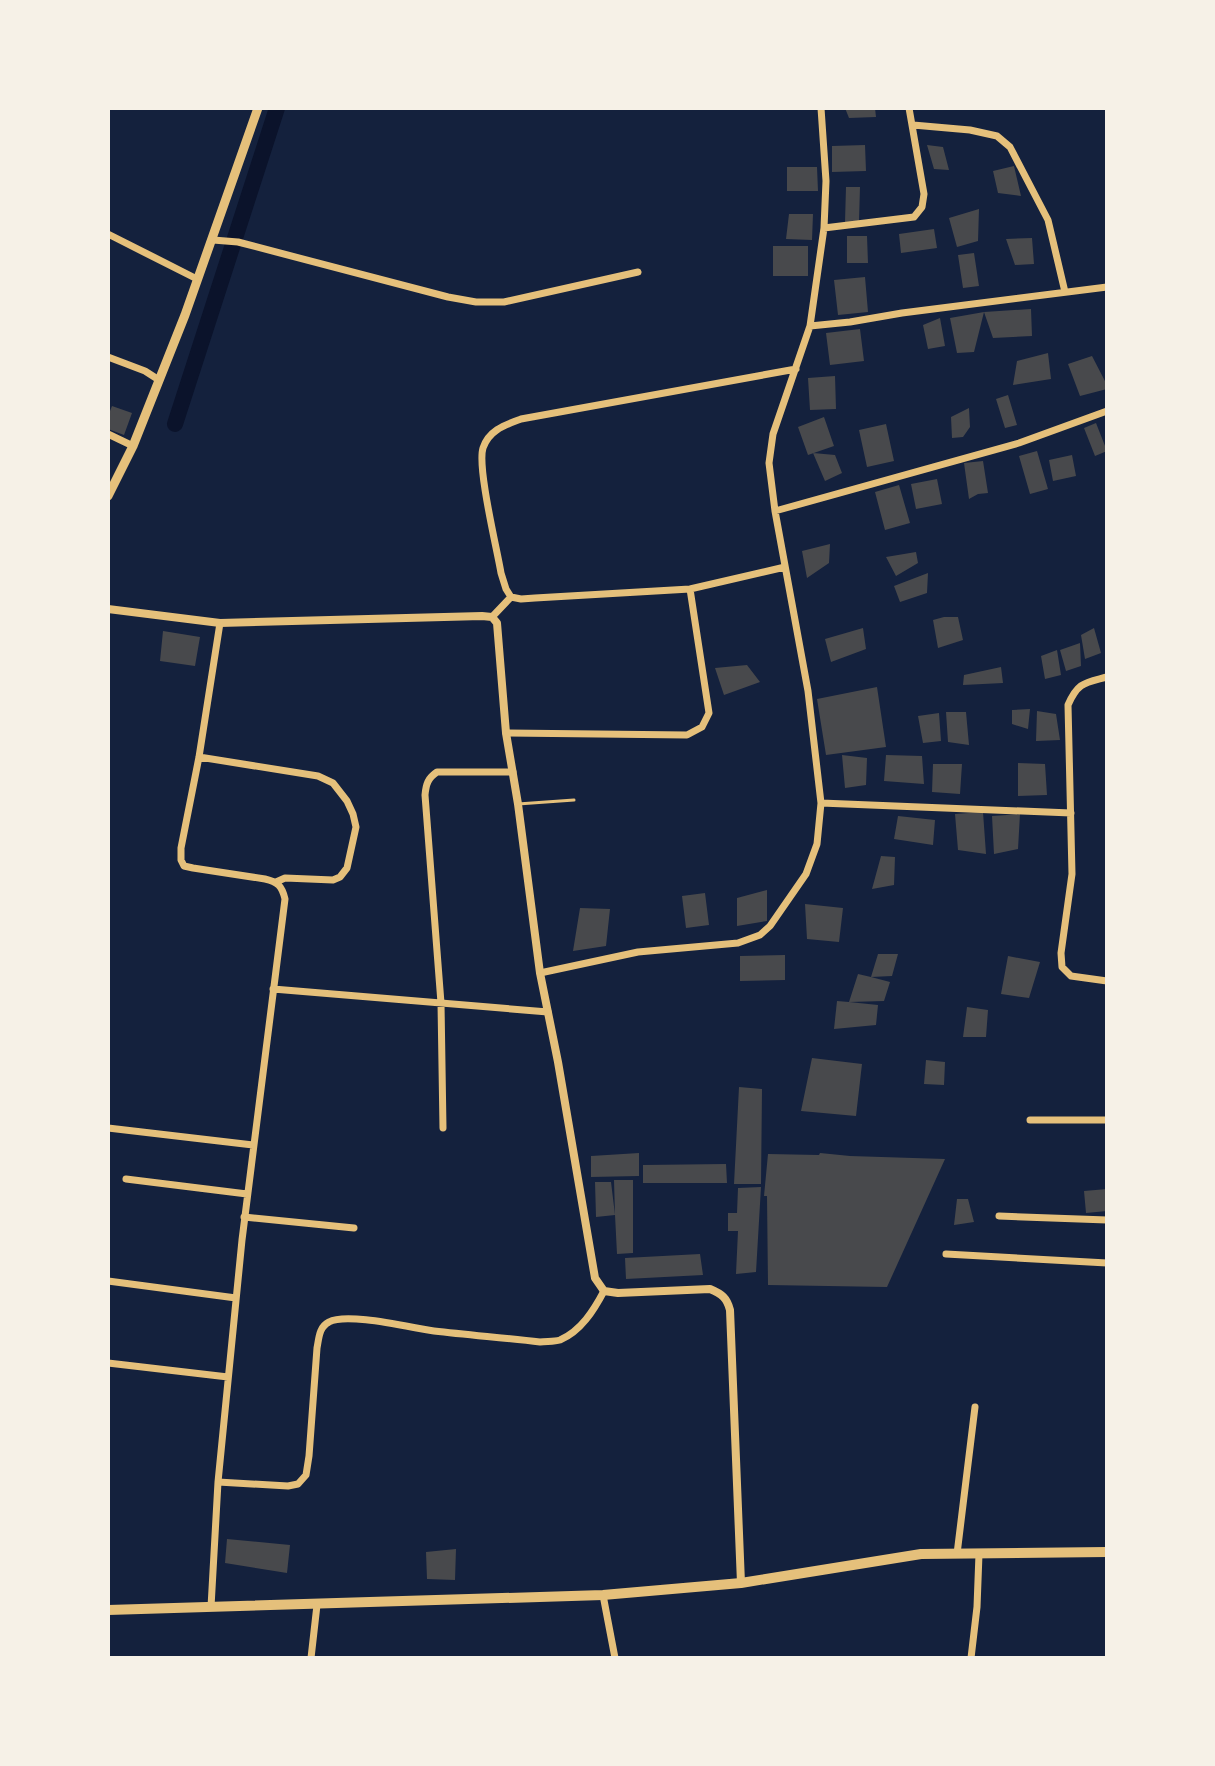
<svg xmlns="http://www.w3.org/2000/svg" width="1215" height="1766" viewBox="0 0 1215 1766" font-family="Georgia,serif">
  <rect width="100%" height="100%" fill="#14213d"/>
  <g fill="none" stroke-linecap="round" stroke-linejoin="round">
    <path stroke="#0b132b" stroke-width="16" d="M175,424L277,108"/>
  </g>
  <path fill="#48494c" d="M845,108H875L876,117L849,118Z
    M865,145L866,171L832,172V146Z
    M927,145L943,147L949,170L934,169Z
    M1014,166L1021,196L998,193L993,171Z
    M787,167H817L818,191H787Z
    M846,187H860L859,222H845Z
    M979,209L978,241L957,247L949,218Z
    M789,214H813L812,240L786,239Z
    M934,229L937,248L901,253L899,234Z
    M847,236H867L868,263H847Z
    M1032,238L1034,264L1015,265L1006,239Z
    M773,246H808V276H773Z
    M974,253L979,286L963,288L958,255Z
    M865,277L868,312L838,315L834,280Z
    M1031,309L1032,336L993,338L984,312Z
    M984,312L974,352L957,353L950,318Z
    M940,318L945,346L928,349L923,325Z
    M860,329L864,361L830,365L826,333Z
    M1048,353L1051,379L1013,385L1017,361Z
    M1092,356L1107,385V389L1080,396L1068,364Z
    M835,376L836,409L810,410L808,378Z
    M1008,395L1017,425L1005,428L996,399Z
    M112,406L132,413L124,435L108,429V416Z
    M969,408L970,427L963,437L952,438L951,417Z
    M824,417L834,446L808,455L798,427Z
    M1096,423L1107,451L1095,456L1084,428Z
    M886,424L894,461L867,467L859,430Z
    M1037,451L1048,489L1030,494L1019,456Z
    M813,453L835,455L842,473L825,481Z
    M1072,455L1076,476L1053,481L1049,460Z
    M983,461L988,493L978,494L969,499L964,463Z
    M937,479L942,504L916,509L911,484Z
    M899,485L910,523L885,530L875,492Z
    M830,544L829,563L807,578L802,551Z
    M916,552L918,563L896,576L886,557Z
    M928,573L927,593L900,602L894,586Z
    M944,617H958L963,640L938,648L933,620Z
    M863,628L866,649L831,662L825,639Z
    M1094,628L1101,653L1085,659L1081,635Z
    M163,631L200,637L195,666L160,661Z
    M1080,643L1081,666L1066,671L1060,650Z
    M1057,650L1061,675L1045,679L1041,656Z
    M747,665L760,682L724,695L715,668Z
    M1001,667L1003,683L963,685L964,675Z
    M877,687L886,747L826,755L817,699Z
    M1030,709L1028,729L1012,724V710Z
    M1037,711L1056,714L1060,740L1036,741Z
    M946,712H966L969,745L948,742Z
    M939,713L941,741L923,743L918,716Z
    M842,755L867,758L866,785L845,788Z
    M886,755L922,756L924,784L884,781Z
    M1018,763L1045,764L1047,795L1018,796Z
    M933,764H962L960,794L932,792Z
    M983,812L986,854L958,850L955,814Z
    M1020,814L1018,849L994,854L992,816Z
    M898,816L935,820L933,845L894,839Z
    M881,856L895,857L894,885L872,889Z
    M767,890V921L737,926V898Z
    M705,893L709,925L686,928L682,896Z
    M805,904L843,908L839,942L807,939Z
    M580,908L610,909L606,946L573,951Z
    M878,954H898L892,976L871,977L890,982L884,1001L849,1002L878,1005L876,1025L834,1029L837,1001L849,1002L858,974L871,977Z
    M785,955V980L740,981V956Z
    M1008,956L1040,962L1029,998L1001,994Z
    M967,1007L988,1010L986,1037H963Z
    M812,1058L862,1064L856,1116L801,1111Z
    M926,1060L945,1062L944,1085L924,1084Z
    M739,1087L762,1089L761,1184H734Z
    M639,1153V1176L591,1177V1156Z
    M820,1153L850,1156L945,1159L887,1287L768,1285L767,1196H764L768,1154L819,1155Z
    M726,1164L727,1183H643V1165Z
    M614,1180H633V1253L617,1254L615,1215L596,1217L595,1182H611L615,1215Z
    M761,1187L756,1272L736,1274L738,1231H728V1213H737L738,1188Z
    M1107,1189V1211L1086,1213L1084,1191Z
    M957,1199H968L974,1222L954,1225Z
    M700,1254L703,1275L626,1279L625,1258Z
    M227,1539L290,1545L287,1573L225,1563Z
    M456,1549L455,1580L427,1579L426,1552Z"/>
  <g fill="none" stroke-linecap="round" stroke-linejoin="round">
    <path stroke="#e5c07b" stroke-width="3" d="M518,804L574,800"/>
    <path stroke="#e5c07b" stroke-width="7" d="M913,125L970,130L997,136L1010,147L1048,220L1065,292
      M824,228L914,217L922,207L924,194L909,108
      M108,234L197,279
      M213,240L238,242L448,297L476,302H504L638,272
      M810,326L850,322L902,313L1107,287
      M108,357L145,371L159,380
      M108,434L133,446
      M775,511L1019,443L1107,411
      M511,597L521,599L535,598L690,589L785,567
      M492,617L511,597L506,589L501,573C497,549 477,467 483,448C489,430 505,425 521,419L796,369
      M1107,677C1085,683 1078,682 1068,705L1072,874L1061,953L1062,967L1071,976L1107,981
      M506,733L687,735L702,727L709,713L690,589
      M199,757L318,776L333,783L347,801L353,814L356,827L347,868L340,877L333,880L285,878L276,882
      M821,803L1071,813
      M540,973L638,952L738,943L760,935L770,926L806,874L817,844L821,803L808,691L775,511L769,463L773,434L810,326L824,228L826,181L821,108
      M273,989L548,1012
      M1030,1120H1107
      M108,1128L253,1145
      M443,1128L441,1003L425,795C426,784 428,778 437,772H513
      M126,1179L247,1194
      M999,1216L1107,1220
      M244,1217L354,1228
      M946,1254L1107,1263
      M108,1281L236,1298
      M108,1363L228,1377
      M218,1482L288,1486L298,1484L306,1475L309,1456L317,1348C319,1338 319,1327 329,1322C347,1312 412,1328 434,1331C469,1335 505,1338 540,1342C546,1341 554,1342 560,1340C581,1331 594,1310 604,1291
      M957,1554L975,1407
      M603,1595L615,1658
      M211,1607L218,1482L242,1240L285,899C282,886 278,882 265,879L193,868L184,866L181,860V848L199,757L220,623
      M311,1658L317,1605
      M971,1658L977,1607L979,1554"/>
    <path stroke="#e5c07b" stroke-width="8" d="M108,609L220,623L482,616L492,617L497,623L506,733L518,804L540,973L558,1062L595,1278L604,1291L618,1293L710,1289C722,1294 727,1298 730,1310L741,1583"/>
    <path stroke="#e5c07b" stroke-width="9" d="M108,496L133,446L185,315L258,108"/>
    <path stroke="#e5c07b" stroke-width="10" d="M108,1610L603,1595L741,1583L921,1554L1107,1552"/>
  </g>
  <rect width="1215" height="1766" fill="none" stroke="#f6f1e7" stroke-width="220"/>
</svg>
